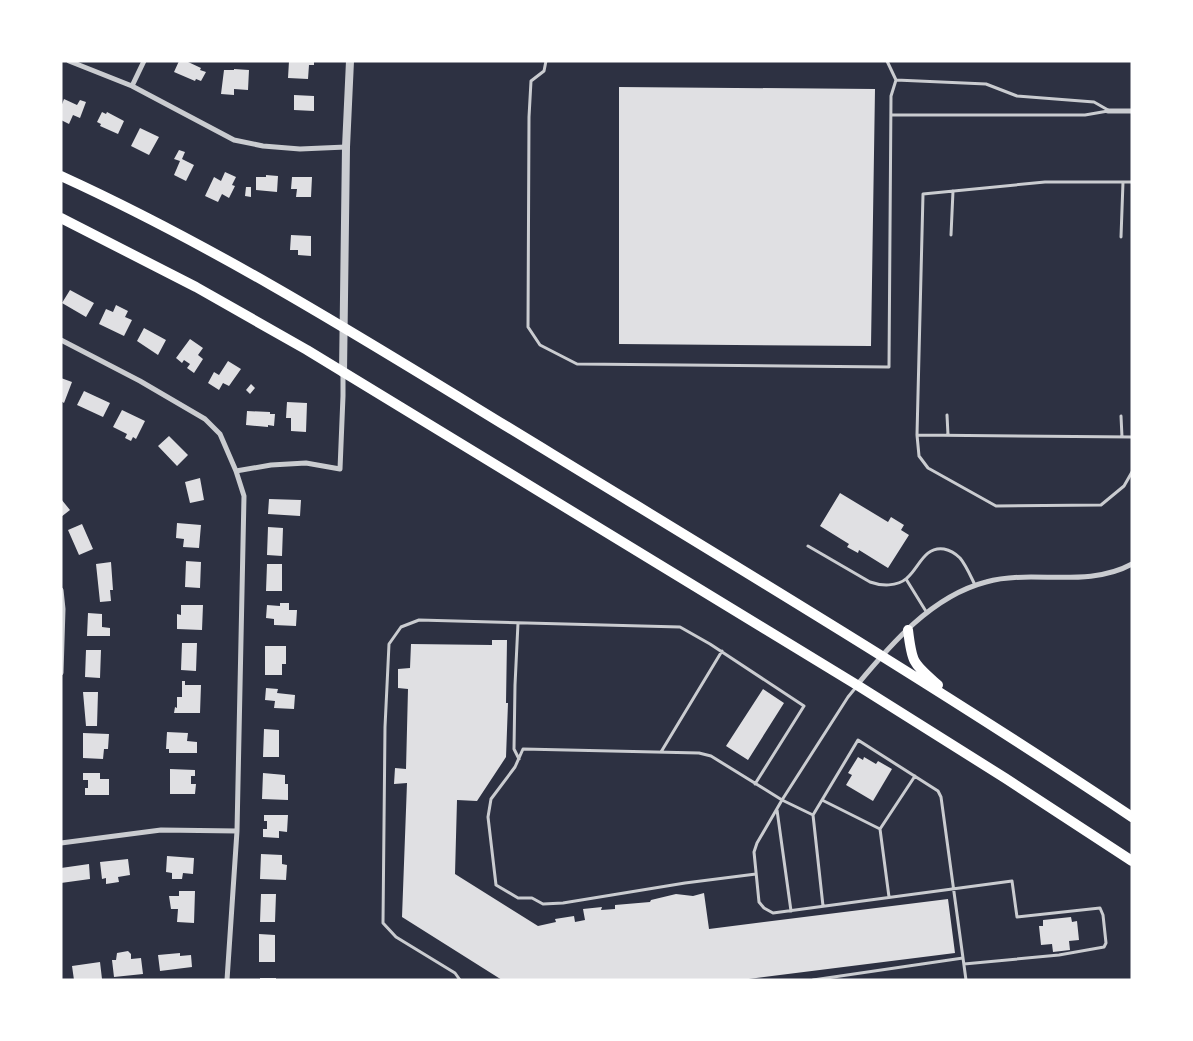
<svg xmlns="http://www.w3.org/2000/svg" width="1193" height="1041" viewBox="0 0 1193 1041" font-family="'Fira Sans',sans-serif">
  <rect width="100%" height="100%" fill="#2d3142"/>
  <path fill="#e0e0e3" d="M179,61H186L201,68L200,70L206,72L201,81L196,79L195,81L174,72Z
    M289,61H314V65H309L308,79L288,78Z
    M234,69L249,70L248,90L234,89V95L221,94L224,70H234Z
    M619,87L875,89L871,346L619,344Z
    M294,95L314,96V111L294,110Z
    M64,99L77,105L80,100L86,102L80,118L73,115L69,124L61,120V107Z
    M102,112L106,114L107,112L124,121L118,134L100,126L101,124L97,122Z
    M140,128L159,137L149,155L131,146Z
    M179,150L185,152L182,159L194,165L186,181L174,175L180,161L174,159Z
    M225,172L236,177L232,185L235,186L229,198L222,194L218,202L205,196L214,177L221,181Z
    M266,175L278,176L277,192L256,190V177H266Z
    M292,177H312L311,197H296L297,189H291Z
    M246,187H251V197L245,196Z
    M291,235L311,236V256L298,255V250H290Z
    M70,290L94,303L86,317L62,303Z
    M116,305L128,311L125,317L132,320L124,336L99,324L106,309L113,312Z
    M144,328L166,340L158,355L137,341Z
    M190,339L203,348L198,355L203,359L194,373L187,368L190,364L184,360L182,363L176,358Z
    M228,361L241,369L229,386L223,383L219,390L208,383L214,372L219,375Z
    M61,378L72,382L64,403L61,401Z
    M251,384L255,388L250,394L246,390Z
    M84,391L110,403L103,417L77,405Z
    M287,402L307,403L306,432L291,431V418H286Z
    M122,410L145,421L136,439L133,437L131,441L125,438L127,434L113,427Z
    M247,411L270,412V414H275L274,426L268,425V427L246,425Z
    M169,436L188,455L177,466L158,446Z
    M200,478L204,500L190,503L185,482Z
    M840,493L888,522L891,517L904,525L901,530L909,535L888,568L859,550L858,553L847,547L849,544L820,526Z
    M61,499L70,510L61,517Z
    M269,499L301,500L300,516L268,514Z
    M177,523L201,525L199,548L183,547L184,539L176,538Z
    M82,524L93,549L79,555L68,530Z
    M268,527L283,528L282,556L267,555Z
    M186,561L201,562L200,588L185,587Z
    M111,562L113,590H110L111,601L100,602L96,564Z
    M267,564H282V591H266Z
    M280,603H289V610H297L296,626L274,625V619L266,618L267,605L280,606Z
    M181,605H203L202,630L177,629V614L181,615Z
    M88,613L102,614V627L110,628V636H87Z
    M492,640H507L506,703H508L506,757L477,801L457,800L455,874L538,926L556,922L555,919L574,916L575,922L585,920L583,909L602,907L601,910L615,909V905L650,902L651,900L676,894L693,896L704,893L709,929L948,899L955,953L741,980H502L402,917L407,783L394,784L395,768L406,769L408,689L398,688V669L410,668L411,644L492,645Z
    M182,643H197L196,671L181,670Z
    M265,646H286V664H282V675H265Z
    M86,650H101L100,678L85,677Z
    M182,681H185V685H201L200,713H174L175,707L177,708V697H182Z
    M266,688L278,689L277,693L295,695L294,709L274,708L275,701L265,700Z
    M763,689L784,703L748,760L726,746Z
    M83,692H98L97,726H86Z
    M264,729L279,730V757H263Z
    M167,732L188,733L187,741L197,742V753H169V749H166Z
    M83,733L109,734L108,749H104L103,759L83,758Z
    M858,757L863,760L864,757L876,764L878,761L892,769L873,801L846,785L852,775L848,773Z
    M170,769L195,770V776H191V784H196L195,794H170Z
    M83,773H100V779H109V795H85V788H88V780H83Z
    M263,773L285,775V784H288V800L262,799Z
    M264,815H288L287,832L279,831V838L263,837V829H267V821H264Z
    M261,854L282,855V864L287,865L286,880L260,879Z
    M167,856L194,858L193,874L183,873L182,879H172V873L166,872Z
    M128,859L130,875L118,877L119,882L106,884V878L102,879L100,862Z
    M89,864L90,879L61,883V868Z
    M179,891H195L194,923L177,922L178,909H171L169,896H179Z
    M261,894H276L275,922H260Z
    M1071,917L1072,922L1077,921L1079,940L1069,941L1070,950L1053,952L1052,944L1041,945L1039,926H1043V920Z
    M259,934L275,935V962H259Z
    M128,951L131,954V959L141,958L143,974L114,977L112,960H116L117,953Z
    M180,953V956L191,955L192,967L160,971L158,955Z
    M100,962L102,979L74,980L72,966Z
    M260,978H276V980H260Z"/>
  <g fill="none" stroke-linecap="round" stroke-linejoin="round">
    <path stroke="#caccd0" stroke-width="3" d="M546,61L544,71L531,81L529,117L528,327L540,345L577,364L889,367L891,96L896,80L887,61
      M896,80L986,84L1017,96L1094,102L1108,110
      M891,115H1085L1108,111
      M951,235L953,191
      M1121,237L1123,182
      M947,415L948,435
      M1121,416L1122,437
      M917,435L923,194L1045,182H1132
      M1132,437L917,435L919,456L928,468L996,506L1101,505L1124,486L1132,472
      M808,546L870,582C881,586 897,587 907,578C919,568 924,546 944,549C949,550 956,554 960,558C966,565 971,577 975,585
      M906,579L927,613
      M518,623L515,685L514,749L519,759
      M857,686L848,697L782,800L757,843L754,852L759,902L764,908L773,913L1012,881L1017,917L1100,908L1103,915L1106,943L1104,947L1059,955L964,964
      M661,752L722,651
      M822,800L880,829L915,776
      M777,810L791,911
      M813,815L823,906
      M880,829L889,897
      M756,874L685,883L563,903L543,904L532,898H518L496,885L488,817L491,799L515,767L523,749L699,753L711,756L782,800L813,815L858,740L938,791L941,797L966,980
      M460,980L455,973L396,937L383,923L385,727L389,644L401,627L419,620L680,627L710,644L804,706L755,784
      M813,980L963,958"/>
    <path stroke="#caccd0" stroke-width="5" d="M69,61L132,86L234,140L263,146L300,149L346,147
      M132,86L144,61
      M1108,111H1132
      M61,340L140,381L205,419L220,434L236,471L244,496L237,831L227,980
      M236,471L271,465L306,463L340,469L343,396V373
      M61,590L63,609L61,673
      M857,685C891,644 932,596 986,582C1000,578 1016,577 1031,577C1065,577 1101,581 1132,564
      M61,843L161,830L237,831"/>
    <path stroke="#caccd0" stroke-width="8" d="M343,373L346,147L350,61"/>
    <path stroke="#fff" stroke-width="10" d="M61,176C232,254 392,357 552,454C747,573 942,690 1132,817
      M61,218L196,287L307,350L857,685L1005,778L1132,861
      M908,630C912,664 913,663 938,685"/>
  </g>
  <rect width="1193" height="1041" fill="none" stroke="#ffffff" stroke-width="125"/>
</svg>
